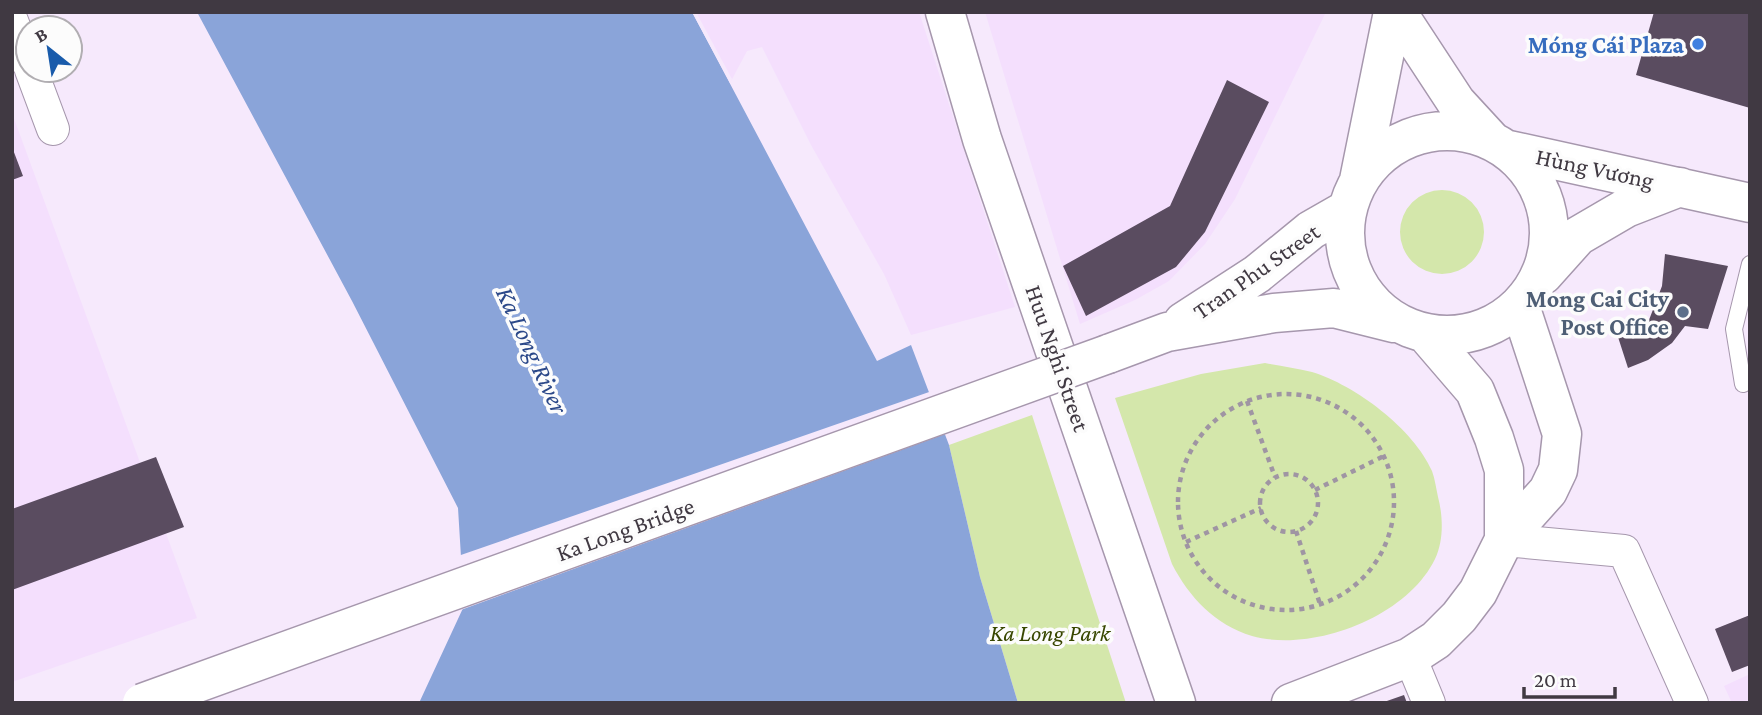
<svg xmlns="http://www.w3.org/2000/svg" width="1762" height="715" viewBox="0 0 1762 715" font-family="'Crimson Pro',serif">
  <rect width="100%" height="100%" fill="#f6e9fc"/>
  <path fill="#f4dffd" d="M693,12H919L1015,307L911,335L884,274L811,145L762,47L747,51L730,83Z
    M985,12H1326L1235,199L1205,244L1169,281L1135,300L1080,324Z
    M12,113L197,618L12,682Z
    M1750,674V703H1732L1724,686Z"/>
  <path fill="#d4e7ab" d="M1400 232a42 42 0 1 1 84 0a42 42 0 1 1-84 0Z
    M1265,363C1280,366 1297,368 1312,372C1355,385 1414,429 1432,471C1435,479 1436,488 1438,497C1443,516 1444,540 1435,559C1407,617 1313,653 1252,636C1215,625 1189,597 1172,564L1115,398L1201,374Z
    M1032,415L1126,703H1018L980,577L949,445Z"/>
  <path fill="#8aa4d9" d="M197,12H692L877,361L911,345L949,445L980,577L1018,703H419L464,606L458,508L352,301Z"/>
  <path fill="#f6e9fc" d="M692,12H696L732,79L730,83Z
    M932,391L948,433L458,611L461,606L458,556Z"/>
  <path fill="#5a4c60" d="M1654,12H1750V108L1636,75Z
    M1227,80L1269,102L1205,232L1176,267L1086,316L1063,266L1170,206Z
    M12,147L23,176L12,180Z
    M1665,254L1728,266L1708,329L1685,326L1672,343L1648,360L1628,368L1618,337L1649,320L1662,286Z
    M156,457L184,527L12,590V509Z
    M1750,615V665L1732,672L1715,629Z
    M1404,695L1407,703H1384V702Z"/>
  <g fill="none" stroke-linecap="round" stroke-linejoin="round">
    <defs>
      <path id="lane" d="M1743,384L1734,329L1750,264"/>
      <path id="street" d="M12,21L28,63
        M31,70L53,129
        M1504,540L1624,551L1692,703
        M1410,657L1429,703"/>
      <path id="secondary" d="M945,12L982,139L1176,703
        M1397,12L1456,102L1491,140
        M1345 233a102 102 0 1 1 204 0a102 102 0 1 1-204 0Z
        M1509,150L1750,203
        M1359,180L1393,12
        M1543,275L1578,236L1626,208L1680,187
        M1183,322L1257,274L1311,230L1346,210
        M1426,334L1475,391L1494,438L1504,470V540
        M1108,354L1167,332L1274,313L1334,308L1394,323
        M1291,703L1410,657L1436,640L1459,617L1478,592L1504,540L1548,491L1558,470L1562,434L1520,306"/>
    </defs>
    <use href="#lane" stroke="#a697ad" stroke-width="18"/>
    <use href="#street" stroke="#a697ad" stroke-width="34"/>
    <use href="#secondary" stroke="#a697ad" stroke-width="41"/>
    <path stroke="#9f95a3" stroke-width="4.5" stroke-dasharray="5 5" stroke-linecap="butt" d="M1178 502a108 108 0 1 1 216 0a108 108 0 1 1-216 0Z
      M1247,401L1275,477
      M1260 503a29 29 0 1 1 58 0a29 29 0 1 1-58 0Z
      M1315,490L1384,456
      M1296,531L1320,604
      M1186,542L1261,508"/>
    <use href="#lane" stroke="#fff" stroke-width="16"/>
    <use href="#street" stroke="#fff" stroke-width="32"/>
    <use href="#secondary" stroke="#fff" stroke-width="38"/>
    <defs>
      <path id="secondary-bridge" d="M142,703L1108,354"/>
    </defs>
    <use href="#secondary-bridge" stroke="#a697ad" stroke-width="41" stroke-linecap="butt"/>
    <use href="#secondary-bridge" stroke="#fff" stroke-width="38"/>
  </g>
  <circle fill="#3f7fe0" stroke="#fcfcfc" stroke-width="2.5" cx="1698" cy="44" r="7"/>
  <circle fill="#5c6f8a" stroke="#fcfcfc" stroke-width="2.5" cx="1683" cy="312" r="7"/>
  <g text-anchor="middle" dominant-baseline="central" stroke-width="7" stroke-linejoin="round" paint-order="stroke">
    <g font-size="24" font-weight="bold" fill="#366cbe" stroke="#fcfcfc" text-anchor="end">
      <text x="1684" y="44">Móng Cái Plaza</text>
    </g>
    <g font-size="24" fill="#403942" stroke="#fcfcfc">
      <text transform="translate(1595 168) rotate(12)">Hùng Vương</text>
      <text transform="translate(1256 271) rotate(-35)">Tran Phu Street</text>
      <text transform="translate(1058 358) rotate(71)">Huu Nghi Street</text>
      <text transform="translate(625 529) rotate(-20)">Ka Long Bridge</text>
    </g>
    <g font-size="24" font-weight="bold" fill="#4e5e75" stroke="#fcfcfc" text-anchor="end">
      <text x="1669" y="298">Mong Cai City<tspan x="1669" dy="28">Post Office</tspan></text>
    </g>
    <g font-size="24" font-style="italic" fill="#384700" stroke="#fcfcfc">
      <text x="1050" y="632">Ka Long Park</text>
    </g>
    <g font-size="26" font-style="italic" fill="#2b4889" stroke="#fcfcfc">
      <text transform="translate(532 350) rotate(65)">Ka Long River</text>
    </g>
  </g>
  <rect width="1762" height="715" fill="none" stroke="#403942" stroke-width="28"/>
  <g transform="translate(49 49) rotate(330)"><circle r="33" fill="#fcfcfc" stroke="#b1aeb2" stroke-width="2"/>
  <path d="M0-5L12 26L0 18L-12 26Z" fill="#195bab"/>
  <text y="-10" font-size="19" font-weight="bold" text-anchor="middle" fill="#403942">B</text>
  </g>
  <path d="M1524 687v10h91v-10" fill="none" stroke="#403942" stroke-width="3.5"/>
  <text x="1534" y="687" font-size="21" fill="#403942" stroke="#fcfcfc" stroke-width="5" paint-order="stroke">20 m</text>
</svg>
